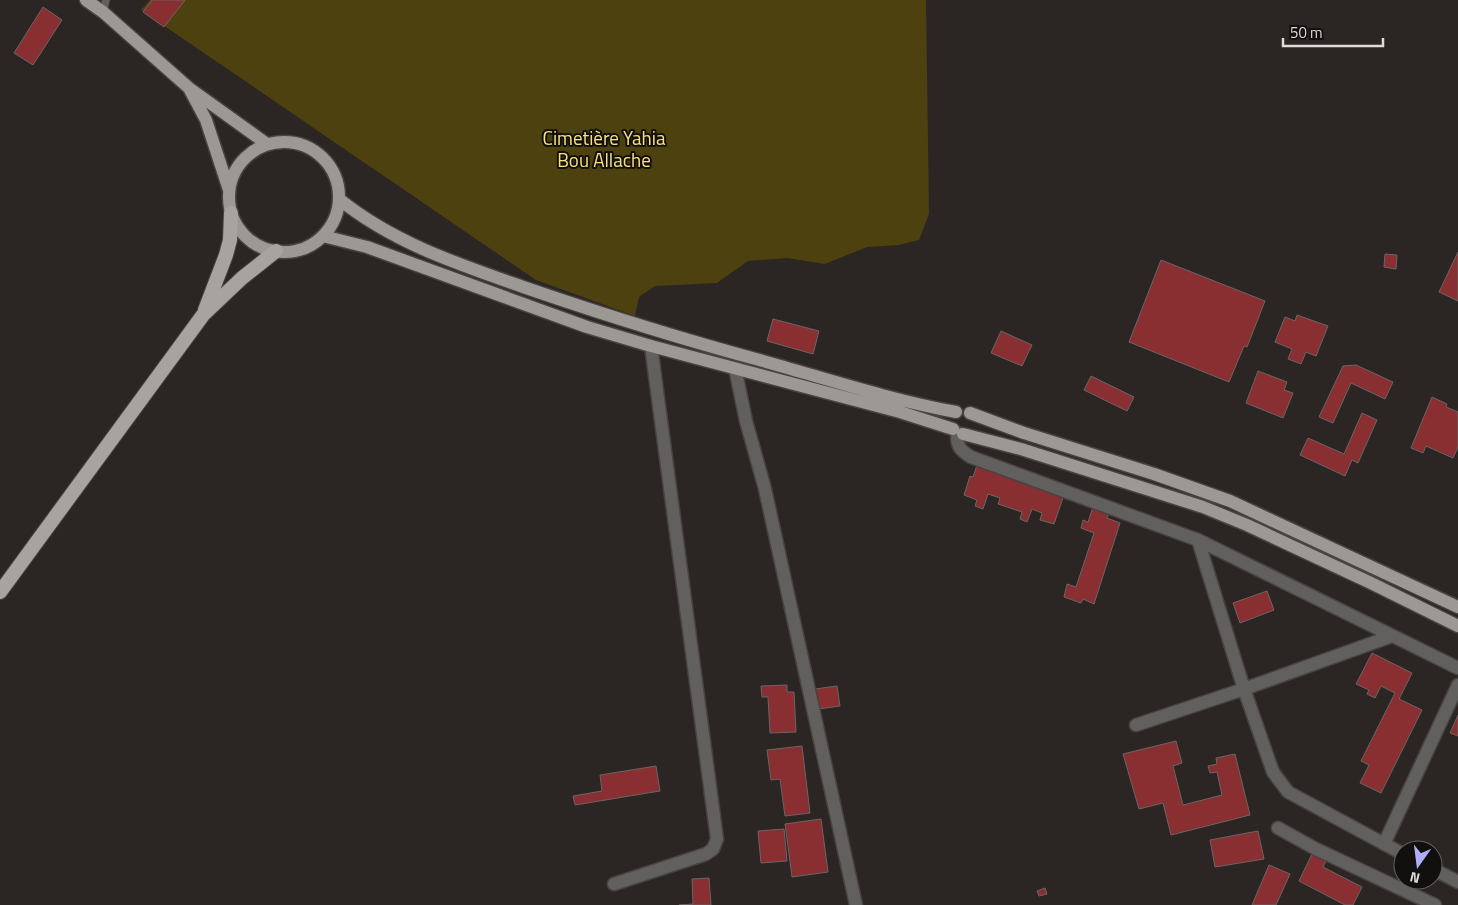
<svg xmlns="http://www.w3.org/2000/svg" width="1458" height="905" viewBox="0 0 1458 905" font-family="'Titillium Web',sans-serif">
  <rect width="100%" height="100%" fill="#2b2624"/>
  <path fill="#4c410f" d="M150,0H926L929,214L919,240L899,245L867,247L825,264L787,258L748,261L717,283L655,286L639,297L635,316L536,280L141,10Z"/>
  <path fill="#892e31" stroke="#6c6565" d="M152,0H185L164,27L143,12Z
    M43,7L62,20L33,65L14,53Z
    M1458,252V301L1439,292Z
    M1385,254L1397,255L1396,269L1384,267Z
    M1161,260L1265,301L1247,347L1244,346L1229,382L1129,342Z
    M1297,315L1328,326L1316,356L1306,352L1301,364L1288,359L1292,349L1275,342L1285,317L1295,321Z
    M773,319L819,331L813,354L767,341Z
    M1001,331L1032,345L1022,366L991,353Z
    M1356,365L1393,382L1385,399L1351,383L1333,423L1319,417L1343,366Z
    M1258,371L1287,382L1284,390L1293,393L1283,418L1246,403Z
    M1091,376L1134,397L1127,411L1084,390Z
    M1432,397L1447,404L1446,407L1458,412V447L1453,458L1426,446L1423,453L1411,448Z
    M1362,413L1377,420L1358,463L1352,460L1345,476L1300,455L1308,438L1344,454Z
    M977,465L1064,495L1054,524L1040,520L1042,513L1032,509L1027,522L1020,519L1022,512L998,504L1000,498L988,494L983,509L975,506L977,500L964,495L970,476L973,477Z
    M1093,507L1109,513L1107,518L1120,523L1094,604L1083,599L1081,603L1064,597L1067,584L1076,587L1094,533L1081,528L1083,520L1088,522Z
    M1267,591L1274,610L1240,623L1233,603Z
    M1372,653L1412,673L1399,699L1422,710L1381,793L1360,783L1369,765L1361,761L1395,693L1381,686L1375,698L1367,694L1369,690L1356,684Z
    M787,685V692H794L796,732L770,733L768,697H762L761,686Z
    M837,686L840,706L818,709L815,689Z
    M1458,715V736L1450,733Z
    M1176,741L1182,763L1173,766L1183,805L1222,795L1217,772L1210,773L1208,766L1217,764L1216,758L1235,754L1250,815L1171,835L1163,803L1139,809L1123,754Z
    M802,746L810,813L785,816L780,779L771,780L767,750Z
    M656,766L660,791L575,805L573,796L602,791L600,775Z
    M821,819L828,872L792,877L785,824Z
    M784,829L787,861L761,863L758,831Z
    M1258,831L1264,859L1215,867L1210,840Z
    M1312,854L1326,861L1323,867L1362,887L1353,905H1345L1299,881Z
    M1269,865L1290,874L1276,905H1252Z
    M709,878L711,905H679L693,904L692,879Z
    M1045,888L1047,894L1039,896L1037,891Z"/>
  <g fill="none" stroke-linecap="round" stroke-linejoin="round">
    <defs>
      <path id="service" d="M103,12L106,0"/>
      <path id="minor" d="M735,368L746,421L765,489L856,905
        M958,433C955,445 961,451 971,457L1198,540L1458,668
        M1198,540L1244,689L1273,772L1288,792L1403,854
        M1136,725L1244,689L1392,636
        M1278,828L1316,849L1435,905
        M1384,844L1458,685
        M1433,869L1458,882
        M614,884L706,854L713,849L717,839L651,346"/>
      <path id="primary" d="M86,0L103,12L189,88L267,144
        M190,90L206,120L229,190
        M229 197a55 55 0 1 1 110 0a55 55 0 1 1-110 0Z
        M339,199C396,245 464,266 532,290C608,316 685,340 763,361C827,379 891,400 956,412
        M323,236L367,247L587,327L651,346L900,412L953,429
        M970,413L1024,433L1154,474L1230,501L1458,607
        M963,434L1021,449L1203,507L1247,525L1371,583L1458,626"/>
      <path id="trunk" d="M205,310L226,255L230,240L231,213
        M0,592L203,315L242,278L276,251"/>
    </defs>
    <use href="#service" stroke="#484341" stroke-width="9"/>
    <use href="#minor" stroke="#484341" stroke-width="15"/>
    <use href="#primary" stroke="#484341" stroke-width="15"/>
    <use href="#trunk" stroke="#484341" stroke-width="16"/>
    <use href="#service" stroke="#62605e" stroke-width="7"/>
    <use href="#minor" stroke="#62605e" stroke-width="12"/>
    <use href="#primary" stroke="#9c9894" stroke-width="12"/>
    <use href="#trunk" stroke="#a8a39e" stroke-width="14"/>
  </g>
  <g text-anchor="middle" dominant-baseline="central" stroke-width="4" stroke-linejoin="round" paint-order="stroke">
    <g font-size="19" fill="#f9e17d" stroke="#12100f">
      <text x="604" y="137">Cimetière Yahia<tspan x="604" dy="22">Bou Allache</tspan></text>
    </g>
  </g>
  <g transform="translate(1418 865) rotate(194)"><circle r="24" fill="#12100f" stroke="#646160"/>
  <path d="M0-4L9 19L0 12L-9 19Z" fill="#aeaefb"/>
  <text y="-8" font-size="14" font-weight="bold" text-anchor="middle" fill="#dfdbda">N</text>
  </g>
  <path d="M1283 38v8h100v-8" fill="none" stroke="#dfdbda" stroke-width="2.5"/>
  <text x="1290" y="38" font-size="15" fill="#dfdbda" stroke="#12100f" stroke-width="4" paint-order="stroke">50 m</text>
</svg>
